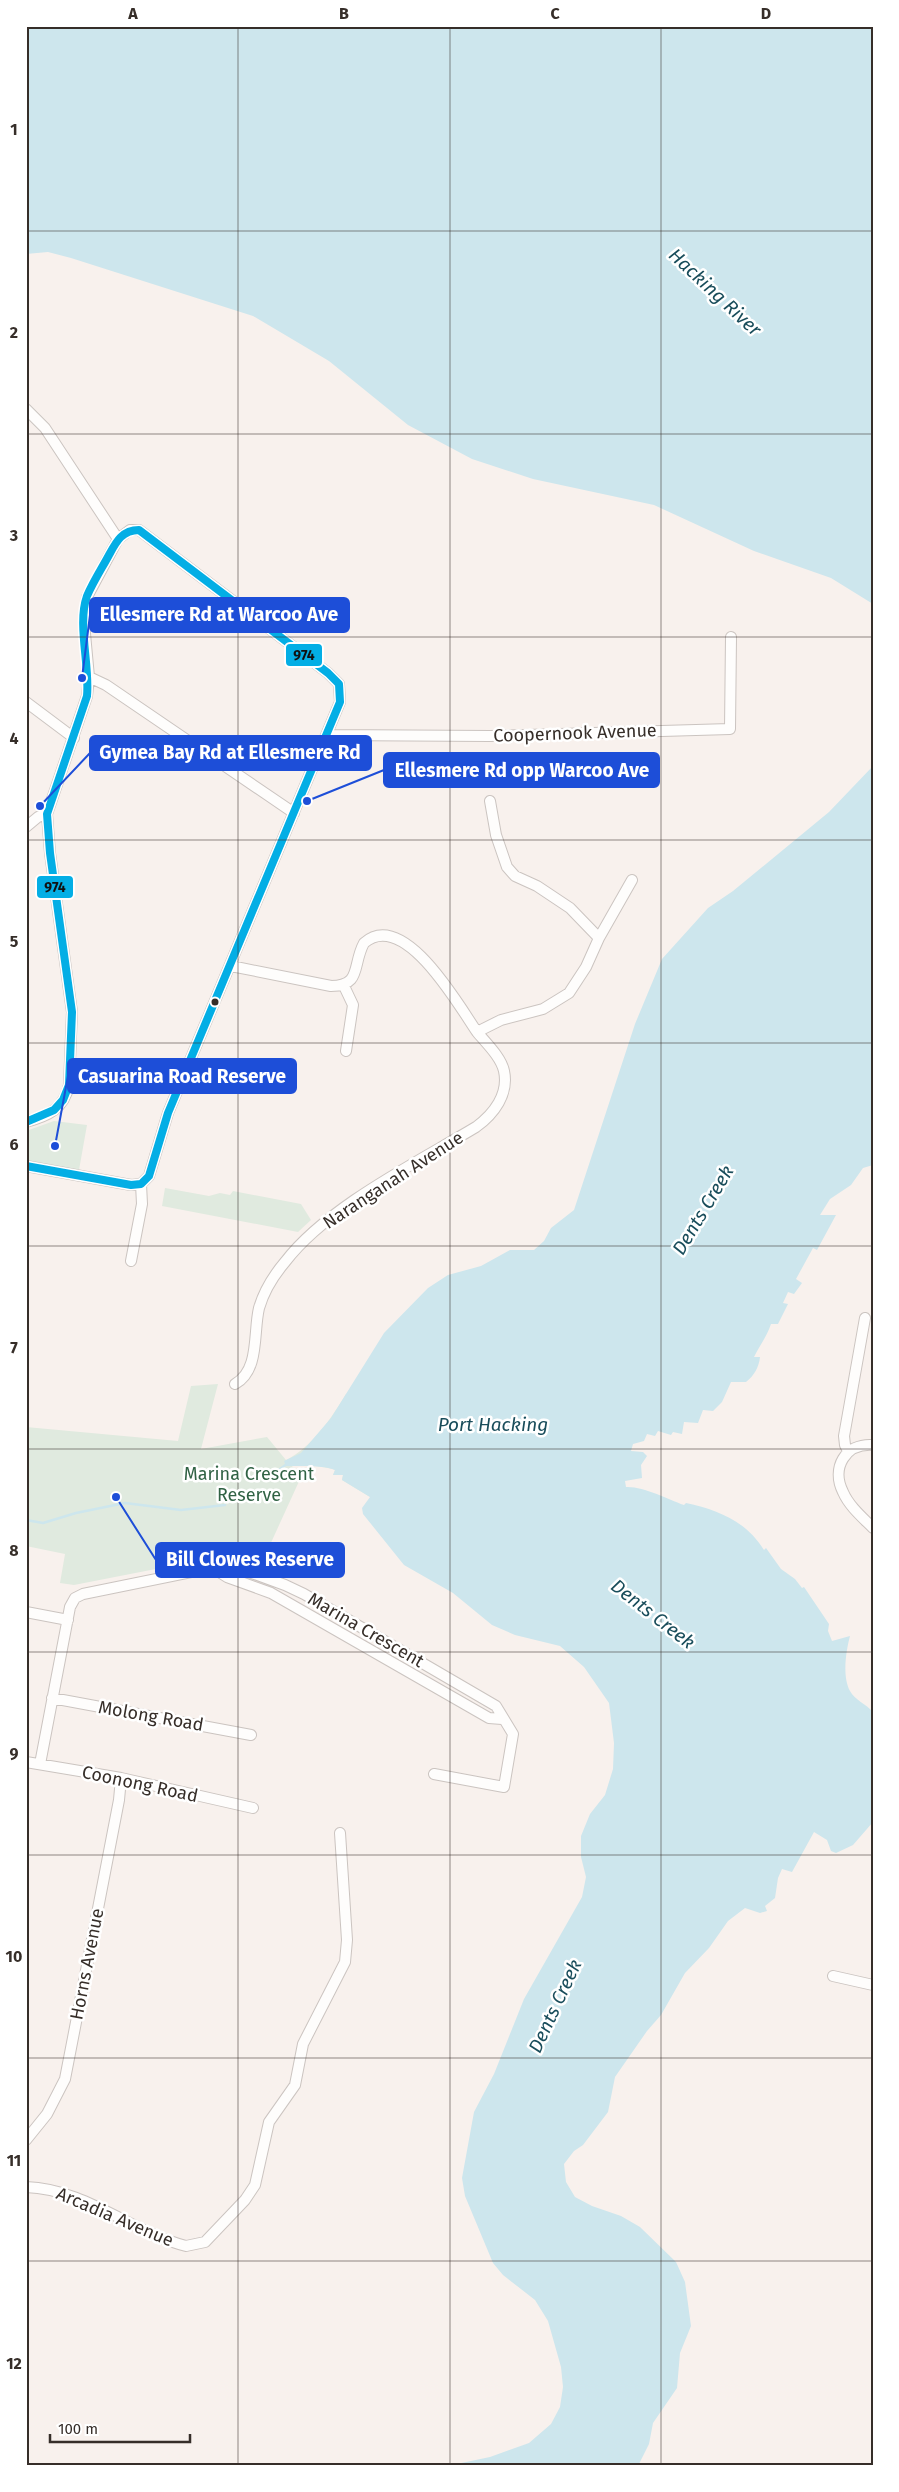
<svg xmlns="http://www.w3.org/2000/svg" width="899" height="2492" viewBox="0 0 899 2492" font-family="'Fira Sans',sans-serif">
  <rect width="100%" height="100%" fill="#f8f1ed"/>
  <path fill="#e0eadf" d="M54,1121L87,1125L79,1170L26,1160V1131Z
    M165,1188L209,1196L220,1193L230,1195L233,1191L301,1204L311,1220L298,1232L162,1206Z
    M218,1384L201,1449L267,1437L286,1460C312,1447 331,1419 346,1394L370,1497L342,1480L343,1475H333L335,1470C328,1466 302,1465 292,1466L301,1477L259,1569L212,1558L74,1585L60,1583L65,1554L26,1546V1427L178,1441L191,1386Z"/>
  <path fill="#cde6ed" d="M26,26H873V604L831,578L754,551L654,505L533,479L472,459L408,425L329,361L253,316L71,258L48,252L26,254Z
    M873,766V1165L863,1168L851,1185L830,1199L820,1215H836L817,1250L813,1248L796,1279L802,1283L794,1294L788,1292L783,1303L788,1304L778,1324H771C767,1336 760,1345 754,1357H760C759,1367 754,1376 746,1382H731L722,1402L713,1411L703,1410L698,1423L684,1422L682,1434L673,1432L671,1435L658,1431L655,1436L647,1434L644,1441L633,1444L631,1451L643,1452L647,1456L641,1465L642,1478L625,1481L626,1487C643,1486 667,1499 684,1505L686,1503C718,1510 746,1521 764,1550L766,1548L781,1569L795,1579L802,1588L804,1587L829,1624L828,1631L832,1641L850,1636C846,1651 842,1676 850,1691C855,1700 866,1704 873,1712V1822L853,1845L836,1853L831,1851L827,1840L814,1832L792,1872L782,1869L778,1878L775,1898L765,1906L767,1911L760,1913L745,1908L728,1921L709,1948L685,1973L661,2015L647,2031L615,2077L608,2112L583,2145L574,2151L564,2164L566,2182L575,2197L592,2206L621,2216L640,2227L676,2262L685,2282L691,2326L680,2353L677,2388L653,2423L649,2444L638,2466H447L490,2457L529,2443L551,2424L560,2407L563,2387L561,2367L548,2321L535,2300L503,2275L493,2263L465,2196L462,2178L474,2112L494,2074L524,1999L582,1897L586,1877L581,1857V1836L590,1814L605,1795L613,1769L614,1743L609,1703L584,1667L560,1646L515,1635L492,1625L453,1593L404,1565L363,1514L362,1508L370,1497L342,1480L343,1475H333L335,1470C326,1465 297,1466 286,1466L284,1461L301,1453L331,1418L384,1333L428,1288L448,1275L481,1266L510,1250H534L544,1241L551,1228L574,1210L635,1024L662,959L708,908L733,891L829,812Z"/>
  <g fill="none" stroke-linecap="round" stroke-linejoin="round">
    <path stroke="#cde6ed" stroke-width="2.5" d="M271,1476L288,1463
      M26,1520L43,1523L76,1513L125,1503L181,1510L225,1505"/>
    <defs>
      <path id="minor" d="M26,409L45,428L118,539
        M89,677L106,685L294,813
        M26,702L74,738
        M327,735L490,736L730,729L731,637
        M26,827L38,817L47,814
        M599,938L632,880
        M231,966L331,986C362,986 352,965 364,943C404,908 459,1006 477,1032L501,1020L543,1009L569,993L586,967L599,938L570,908L537,886L515,876L507,867L496,835L490,801
        M344,986L353,1005L346,1051
        M26,1122C48,1116 64,1109 69,1085L72,1012L50,853L47,814L87,696L89,677L84,623L87,597L118,539L130,530H139L328,673L339,684L340,702L168,1113L149,1176L141,1184L131,1185L26,1166
        M131,1261L142,1204L141,1184
        M235,1384C260,1370 253,1333 259,1308C264,1291 274,1275 285,1262C327,1207 416,1163 476,1127C494,1114 509,1094 504,1071C501,1057 486,1043 477,1032
        M873,1445C845,1443 831,1468 843,1492C849,1506 862,1517 873,1528
        M848,1451L845,1445L844,1436L865,1318
        M216,1570L227,1577L271,1593L489,1718L502,1719
        M26,1612L68,1620
        M52,1698L251,1735
        M26,1762L121,1778L253,1808
        M40,1764L70,1607L75,1598L83,1594L196,1571L230,1568L249,1572L285,1585L304,1594L496,1706L513,1734L504,1787L434,1774
        M833,1976L873,1985
        M26,2140L47,2114L65,2079L119,1800L121,1778
        M26,2187C86,2189 131,2232 186,2246L205,2242L245,2200L255,2185L269,2122L295,2085L303,2044L345,1962L347,1940L340,1833"/>
    </defs>
    <use href="#minor" stroke="#cbc4c0" stroke-width="12"/>
    <use href="#minor" stroke="#fefdfc" stroke-width="10"/>
    <defs>
      <path id="bus-1" d="M26,1122L54,1110L63,1100L69,1085L72,1012L50,853L47,814L87,696C90,665 77,624 87,596C93,582 102,568 109,555C116,542 122,530 139,530L328,673L339,684L340,702L168,1113L149,1176L141,1184L131,1185L26,1166"/>
    </defs>
    <use href="#bus-1" stroke="#fff" stroke-width="11"/>
    <use href="#bus-1" stroke="#03aee5" stroke-width="8"/>
  </g>
  <path fill="none" stroke="#362e29" stroke-width="1" stroke-opacity="0.55" d="M238,26V2466M450,26V2466M661,26V2466M26,231H873M26,434H873M26,637H873M26,840H873M26,1043H873M26,1246H873M26,1449H873M26,1652H873M26,1855H873M26,2058H873M26,2261H873"/>
  <circle fill="#362e29" stroke="#fff" stroke-width="2" cx="215" cy="1002" r="4.5"/>
  <g text-anchor="middle" dominant-baseline="central" stroke-width="5" stroke-linejoin="round" paint-order="stroke">
    <g font-size="18" fill="#362e29" stroke="#fff">
      <text transform="translate(575 733) rotate(-2)">Coopernook Avenue</text>
      <text transform="translate(393 1180) rotate(-33)">Naranganah Avenue</text>
      <text transform="translate(366 1630) rotate(30)">Marina Crescent</text>
      <text transform="translate(151 1716) rotate(10)">Molong Road</text>
      <text transform="translate(140 1784) rotate(12)">Coonong Road</text>
      <text transform="translate(87 1964) rotate(-79)">Horns Avenue</text>
      <text transform="translate(115 2217) rotate(23)">Arcadia Avenue</text>
    </g>
    <g font-size="18" fill="#306244" stroke="#fff">
      <text x="249" y="1474">Marina Crescent<tspan x="249" dy="21">Reserve</tspan></text>
    </g>
    <g font-size="19" font-style="italic" fill="#194d5b" stroke="#fff">
      <text transform="translate(715 292) rotate(43)">Hacking River</text>
      <text transform="translate(703 1210) rotate(-59)">Dents Creek</text>
      <text x="493" y="1424">Port Hacking</text>
      <text transform="translate(653 1614) rotate(38)">Dents Creek</text>
      <text transform="translate(555 2006) rotate(-65)">Dents Creek</text>
    </g>
  </g>
  <path fill="none" stroke="#1d4ed8" stroke-width="2" d="M82 678L90 615M40 806L90 753M307 801L384 770M55 1146L68 1076M116 1497L156 1560"/>
  <g fill="#1d4ed8" stroke="#fff" stroke-width="2">
    <circle cx="82" cy="678" r="5"/>
    <circle cx="40" cy="806" r="5"/>
    <circle cx="307" cy="801" r="5"/>
    <circle cx="55" cy="1146" r="5"/>
    <circle cx="116" cy="1497" r="5"/>
  </g>
  <g fill="#1d4ed8" stroke="#1d4ed8" stroke-width="2">
    <rect x="90" y="598" width="259" height="34" rx="5"/>
    <rect x="90" y="736" width="281" height="34" rx="5"/>
    <rect x="384" y="753" width="275" height="34" rx="5"/>
    <rect x="68" y="1059" width="228" height="34" rx="5"/>
    <rect x="156" y="1543" width="188" height="34" rx="5"/>
  </g>
  <g font-size="19" text-anchor="middle" font-weight="bold" fill="#fff">
    <text x="219" y="621">Ellesmere Rd at Warcoo Ave</text>
    <text x="230" y="759">Gymea Bay Rd at Ellesmere Rd</text>
    <text x="522" y="777">Ellesmere Rd opp Warcoo Ave</text>
    <text x="182" y="1083">Casuarina Road Reserve</text>
    <text x="250" y="1566">Bill Clowes Reserve</text>
  </g>
  <g stroke="#fff" stroke-width="2">
    <rect x="285" y="643" width="38" height="24" rx="5" fill="#03aee5"/>
    <rect x="36" y="875" width="38" height="24" rx="5" fill="#03aee5"/>
  </g>
  <g font-size="14" text-anchor="middle" font-weight="bold" fill="#111">
    <text x="304" y="660">974</text>
    <text x="55" y="892">974</text>
  </g>
  <rect width="899" height="2492" fill="none" stroke="#ffffff" stroke-width="55"/>
  <path d="M50 2434v8h140v-8" fill="none" stroke="#362e29" stroke-width="2.5"/>
  <text x="58" y="2434" font-size="15" fill="#362e29" stroke="#ffffff" stroke-width="4" paint-order="stroke">100 m</text>
  <rect x="28" y="28" width="844" height="2436" fill="none" stroke="#362e29" stroke-width="2"/>
  <g font-size="16" text-anchor="middle" font-weight="bold" fill="#362e29">
    <text x="133" y="19">A</text>
    <text x="344" y="19">B</text>
    <text x="555" y="19">C</text>
    <text x="766" y="19">D</text>
    <text x="14" y="135">1</text>
    <text x="14" y="338">2</text>
    <text x="14" y="541">3</text>
    <text x="14" y="744">4</text>
    <text x="14" y="947">5</text>
    <text x="14" y="1150">6</text>
    <text x="14" y="1353">7</text>
    <text x="14" y="1556">8</text>
    <text x="14" y="1759">9</text>
    <text x="14" y="1962">10</text>
    <text x="14" y="2166">11</text>
    <text x="14" y="2369">12</text>
  </g>
</svg>
